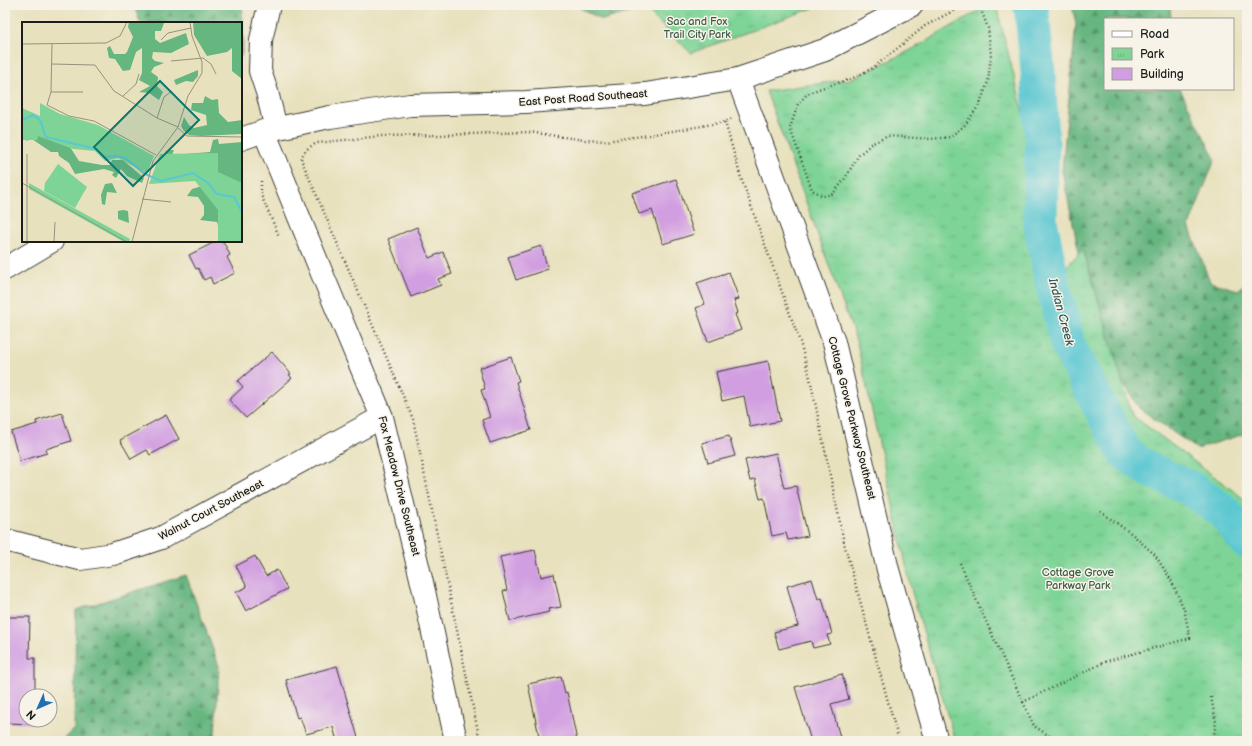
<svg xmlns="http://www.w3.org/2000/svg" width="1252" height="746" viewBox="0 0 1252 746" font-family="'Balsamiq Sans',sans-serif">
  <defs>
    <pattern id="forest-firs" width="22" height="20" patternUnits="userSpaceOnUse"><rect width="22" height="20" fill="#66b680"/><path d="M5 1l3.5 6h-7zM16 11l3.5 6h-7z" fill="#539368"/></pattern>
    <pattern id="park-tufts" width="24" height="20" patternUnits="userSpaceOnUse"><rect width="24" height="20" fill="#7ed497"/><path d="M3 7l-1-3M5 7V3M7 7l1-3M15 17l-1-3M17 17v-4M19 17l1-3" fill="none" stroke="#6cb582"/></pattern>
  </defs>
  <rect width="100%" height="100%" fill="#f7f3e8"/>
  <filter id="ink" filterUnits="userSpaceOnUse"><feTurbulence type="fractalNoise" baseFrequency=".025" numOctaves="2"/><feDisplacementMap in="SourceGraphic" scale="8" xChannelSelector="R" yChannelSelector="G"/><feConvolveMatrix kernelMatrix="1 2 1 2 8 2 1 2 1" color-interpolation-filters="sRGB"/></filter>
  <filter id="wash" filterUnits="userSpaceOnUse"><feTurbulence type="fractalNoise" baseFrequency=".012" numOctaves="4" result="noise"/><feDisplacementMap in="SourceGraphic" scale="16" xChannelSelector="R" yChannelSelector="G"/><feGaussianBlur stdDeviation="0.9" result="paint"/><feColorMatrix in="noise" values="0 0 0 0 0 0 0 0 0 0 0 0 0 0 0 0 0 1.4 0 .05"/><feComposite in="paint" operator="in"/></filter>
  <g filter="url(#wash)">
    <rect width="100%" height="100%" fill="#e8e1bd"/>
    <path fill="url(#forest-firs)" stroke="#41694e" d="M134,5H242L244,43L241,57V23H140Z
      M575,5H658L602,20Z
      M1072,5H1170L1171,19H1105V89H1180L1215,159L1189,226L1210,282L1238,290L1247,281V433L1197,449L1139,408L1098,342L1062,171L1076,24Z
      M186,575L219,666L215,734L222,741H61L74,729L76,610Z"/>
    <path fill="url(#park-tufts)" stroke="#4d785a" d="M641,5H821L691,53Z
      M988,5H996L1063,270L1083,249L1132,415L1247,501V741H955L912,592L857,343L766,91L851,79L913,49Z"/>
    <g fill="none" stroke-linecap="round" stroke-linejoin="round">
      <path stroke="#5bc7d1" stroke-width="35" d="M1031,5L1038,72L1042,141L1040,221L1053,286L1068,345L1091,390L1125,453L1148,469L1190,488L1224,512L1247,542"/>
    </g>
    <g id="blocks">
      <path fill="#d19fe1" d="M676,179L694,234L663,244L652,210L639,214L632,193Z
        M417,227L429,258L443,252L452,274L438,279L441,285L411,297L388,239Z
        M217,241H223L230,255L227,257L235,273L213,284L210,277L204,280L198,268L196,269L189,255Z
        M541,246L548,269L516,280L508,257Z
        M729,272L739,299L734,300L738,313L735,314L741,330L708,342L696,308L705,304L697,283Z
        M272,352L291,374L289,375L292,378L246,418L229,400L243,387L238,381Z
        M511,357L519,381L516,382L531,430L490,443L482,420L490,417L481,390L485,389L479,368Z
        M768,361L780,421L750,427L744,396L722,401L716,372Z
        M62,413L71,441L46,449L47,453L20,461L11,432L37,424L36,421Z
        M166,415L179,439L150,455L147,450L131,459L120,440Z
        M729,436L735,456L708,463L702,443Z
        M776,453L784,488L796,486L808,536L788,540L786,533L772,536L764,498L760,499L755,479L750,481L745,460Z
        M535,550L541,577L554,574L561,607L548,609L549,612L510,621L503,591L507,590L500,557Z
        M255,556L266,576L277,570L287,589L246,611L236,592L247,587L236,566Z
        M812,579L818,599L822,598L832,634L827,635L830,644L813,648L811,641L779,649L774,632L798,626L787,586Z
        M5,617H30L29,658H35V696H26V720H34V724L5,723Z
        M337,666L359,741H337L333,727L306,734L300,717L297,718L286,680Z
        M842,674L849,699L831,704L841,741H811L795,687Z
        M561,677L565,693L567,692L577,741H540L528,684Z"/>
    </g>
  </g>
  <g filter="url(#ink)">
    <use href="#blocks" fill-opacity="0" stroke="#3b3a34" stroke-width="1"/>
    <g fill="none" stroke-linecap="round" stroke-linejoin="round">
      <defs>
        <path id="minor" d="M269,5L261,40L260,71L267,92L276,128
          M738,79L834,342L888,570L937,741
          M264,131L323,276L382,417L424,591L456,741
          M5,540L80,559L113,554L161,538L382,417"/>
        <path id="major" d="M241,139L264,131L330,117L410,105L526,102L645,94L738,79L825,50L912,5
          M5,269L52,241"/>
      </defs>
      <use href="#minor" stroke="#3b3a34" stroke-width="24"/>
      <use href="#major" stroke="#3b3a34" stroke-width="24"/>
      <path stroke="#3b3a34" stroke-width="2.5" stroke-dasharray="1 3" stroke-linecap="butt" d="M964,5L925,26L873,68L851,79L821,88L807,94L798,104L790,128L812,190L823,196L833,194L844,180L858,156L871,144L888,136L931,139L950,137L964,126L980,104L988,82L991,55L988,28L979,5
        M725,122L741,178L800,342L810,378L845,547L899,741
        M261,181V195L279,236
        M960,563L979,606L1023,702L1107,661L1190,638L1184,609L1171,580L1155,555L1132,534L1098,510
        M1211,697L1216,722L1213,741
        M1023,702L1034,726L1057,741
        M480,741L413,419L301,159C304,150 309,147 317,143L381,136L440,135L529,132L584,140L606,141L649,135L725,122L731,119"/>
      <use href="#minor" stroke="#fff" stroke-width="22"/>
      <use href="#major" stroke="#fff" stroke-width="22"/>
    </g>
  </g>
  <g text-anchor="middle" dominant-baseline="central" stroke-width="3" stroke-linejoin="round" paint-order="stroke">
    <g font-size="11" fill="#3e5c47" stroke="#f7f3e8">
      <text x="697" y="21">Sac and Fox<tspan x="697" dy="13">Trail City Park</tspan></text>
      <text x="1078" y="572">Cottage Grove<tspan x="1078" dy="13">Parkway Park</tspan></text>
    </g>
    <g font-size="11" fill="#1c1c1c" stroke="#f7f3e8">
      <text transform="translate(583 98) rotate(-4)">East Post Road Southeast</text>
      <text transform="translate(852 418) rotate(76)">Cottage Grove Parkway Southeast</text>
      <text transform="translate(399 486) rotate(76)">Fox Meadow Drive Southeast</text>
      <text transform="translate(211 510) rotate(-28)">Walnut Court Southeast</text>
    </g>
    <g font-size="12" font-style="italic" fill="#32585b" stroke="#f7f3e8">
      <text transform="translate(1061 312) rotate(75)">Indian Creek</text>
    </g>
  </g>
  <g transform="translate(22 22)">
    <rect width="220" height="220" fill="#e8e1bd"/>
    <path d="M36,142L65,165L53,186L22,169L23,161Z" fill="#7ed497"/>
    <path d="M107,0H152L142,1L139,9H133V17L138,21L164,11L167,22L149,31L131,30L130,36L133,39L142,41L132,45L129,50L136,55L135,64L141,70L137,78L127,71L117,70L128,64L117,58L120,51V26L114,30L108,48L101,49L93,37L87,36L85,26L88,24L92,32H103L105,30L111,15L106,5ZM171,0H220V57L210,49V26L205,30L185,34L172,13ZM176,48V54L171,60L164,59L154,63L152,58ZM183,74L190,78L196,77L197,91L206,100L220,98V112L179,114L167,113L162,109L159,104L162,95L167,103L172,106L185,103L184,93L169,88L170,81H181ZM20,113L48,125L57,139L80,143H88L90,138H101L122,156L120,161L105,154L99,147L94,156L90,153L92,150L82,147L53,152L47,141L37,134L36,130H29L10,117L4,119L5,115ZM196,117L197,122L220,120V181L140,138L144,129L149,128H152L150,133L188,130L191,118ZM90,161L95,171L85,170L83,183L80,182L79,173L83,162ZM180,164L196,177L198,210L195,200L178,198L182,193V184L176,175L165,174L170,167ZM101,188L106,189L107,201L96,197V189Z" fill="#66b680"/>
    <path d="M18,81L38,92L76,103L132,134L125,151L96,136L83,139L73,129L51,127L16,114L15,118H0V86L18,94ZM196,131V150L220,161V220H196V188L173,159L127,162L138,132ZM7,161L108,217L107,220H102L7,167Z" fill="#7ed497"/>
    <path fill="none" stroke="#5bc7d1" stroke-width="2" d="M0,98L11,93L18,98L24,115L74,127L83,135L94,134L103,136L123,152L139,159L171,151L186,161L195,172L212,175L220,190"/>
    <path fill="none" stroke="#96927d" stroke-width="1" d="M139,18L146,11L169,6M0,22L84,21L98,14L105,0M30,22L29,70L25,83L47,94L72,99L134,133M149,39L181,36L189,42L194,52M30,42L73,43L92,69L135,96L156,105M29,70H61M101,74L114,62L117,52M135,96L142,75L150,69M156,106L165,114L220,115M5,132V220M0,161L105,220M120,177L149,180M32,220L33,200M110,220L131,139L156,105L166,74L180,51V40L170,14L168,0"/>
    <path fill="#0f766e" fill-opacity="0.15" stroke="#0f766e" stroke-width="2" d="M138,59L177,98L111,164L72,125Z"/>
    <rect width="220" height="220" fill="none" stroke="#1c1c1c" stroke-width="2"/>
  </g>
  <rect width="1252" height="746" fill="none" stroke="#f7f3e8" stroke-width="20"/>
  <rect x="1104" y="18" width="130" height="72" fill="#f7f3e8" stroke="#9f9d96"/>
  <rect x="1112" y="31" width="20" height="6" fill="#ffffff" stroke="#9f9d96"/>
  <text x="1140" y="38" font-size="12" fill="#1c1c1c">Road</text>
  <rect x="1112" y="48" width="20" height="12" fill="url(#park-tufts)" stroke="#9f9d96"/>
  <text x="1140" y="58" font-size="12" fill="#1c1c1c">Park</text>
  <rect x="1112" y="68" width="20" height="12" fill="#d19fe1" stroke="#9f9d96"/>
  <text x="1140" y="78" font-size="12" fill="#1c1c1c">Building</text>
  <g transform="translate(38 708) rotate(225)"><circle r="19" fill="#f7f3e8" stroke="#9f9d96"/>
  <path d="M0-3L7 15L0 10L-7 15Z" fill="#1f6fb2"/>
  <text y="-6" font-size="11" font-weight="bold" text-anchor="middle" fill="#1c1c1c">N</text>
  </g>
</svg>
